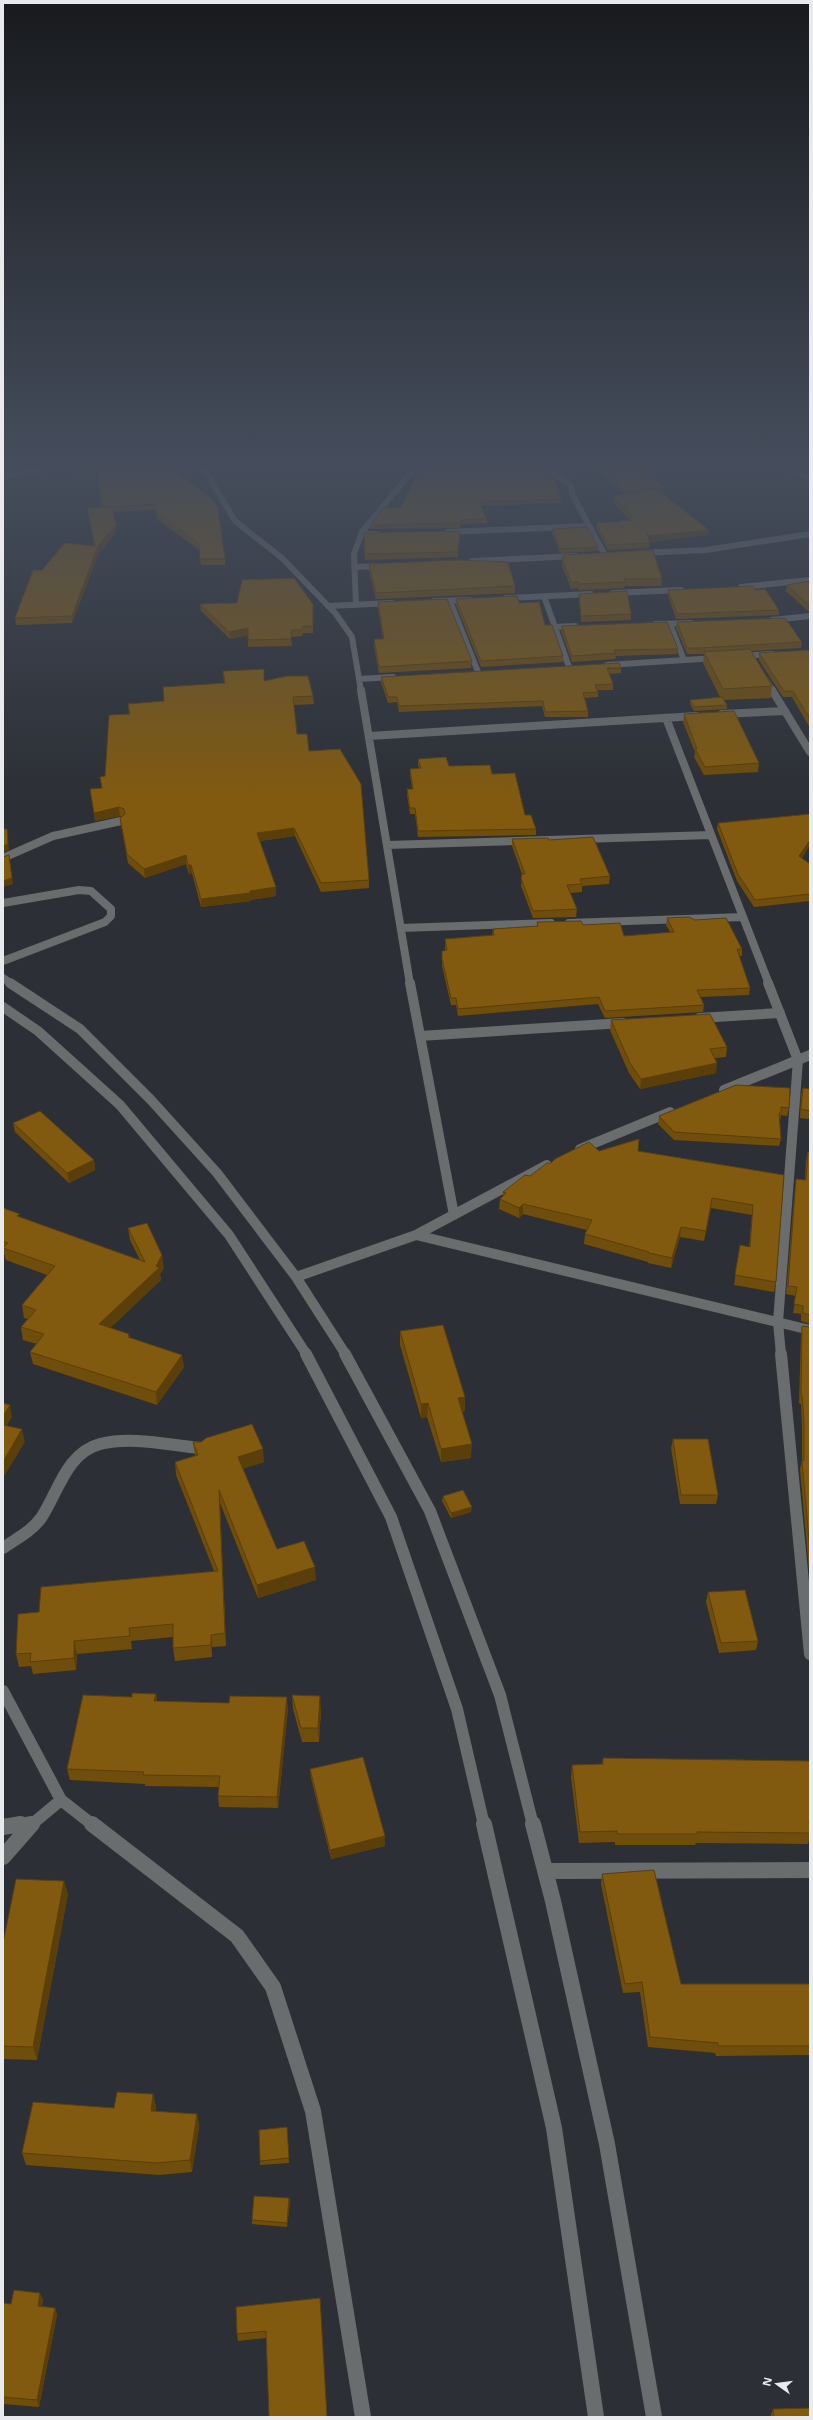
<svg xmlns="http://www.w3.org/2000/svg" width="813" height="2420" viewBox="0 0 813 2420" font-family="'Noto Sans',sans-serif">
  <rect width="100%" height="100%" fill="#2c2f35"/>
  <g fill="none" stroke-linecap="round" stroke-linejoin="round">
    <path stroke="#696d6e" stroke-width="6" d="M184,460L206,472L235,521L282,558L336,614L352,637L361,691
      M532,460L570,484L573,496L605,555
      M772,460L810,479
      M3,476L94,460
      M447,532L587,526
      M361,534H377
      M640,553L706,550L810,534
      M472,561L576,556
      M354,567L382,566
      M741,587L810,580
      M613,593L681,590
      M544,596L569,667
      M506,598L591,594
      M434,601L470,600
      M450,601L478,672
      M356,605L354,554L362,532L421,460
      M328,606L392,603
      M772,620L810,616
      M655,624L691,623
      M670,624L684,660
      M555,627L575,626
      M740,656L772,654
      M607,665L716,658
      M359,679L393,677
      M765,679L773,691"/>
    <path stroke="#696d6e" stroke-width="8" d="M361,690L410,984
      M772,690L810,752
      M722,714L785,711
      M666,718L769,984
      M369,736L696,716
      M387,845L711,835
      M3,858L53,836L121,821
      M3,903L79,890L91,891L111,909V916L105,922L3,961
      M569,923L743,917
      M401,928L551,923
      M3,978L12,984"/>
    <path stroke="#696d6e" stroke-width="10" d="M10,983L80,1029L151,1100L217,1173L296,1277L346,1355
      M410,983L454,1215
      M768,983L798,1060L778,1322L781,1355
      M3,1007L38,1031L120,1105L229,1235L307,1355
      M699,1018L780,1013
      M420,1036L623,1023
      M724,1090L810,1055
      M580,1149L670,1112
      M416,1235L810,1330
      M296,1277L416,1235L547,1165"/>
    <path stroke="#696d6e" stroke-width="12" d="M306,1354L391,1517L457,1709L484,1825
      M345,1354L430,1511L500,1695L533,1825
      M781,1354L810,1654
      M3,1548C16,1539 32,1531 41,1518C58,1493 66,1453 100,1444C132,1436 168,1445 200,1448
      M3,1691L61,1800L93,1825
      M16,1825L32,1822
      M31,1825L61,1800"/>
    <path stroke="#696d6e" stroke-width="16" d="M92,1824L237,1936L273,1987L313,2111L363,2417
      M484,1824L554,2128L596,2417
      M533,1824L553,1901L607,2144L654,2417
      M3,1827L21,1824
      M3,1857L32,1824
      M545,1871L810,1870"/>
  </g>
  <path fill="#6f4d0d" d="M162,460L225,559V565H201L199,550L157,519L155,510L113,512L116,532L99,553L72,623L16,625L15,618L42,570L94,546L87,508L102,507L98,474L77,476L68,469V464Z
    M425,460L561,499V503L481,506L487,519V523L460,524V528L370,529V525L401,507Z
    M583,460H635L649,472L644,473L666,488V492H661L708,535L649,542V548L608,550L596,528V523L629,520L613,502V496L626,494Z
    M553,529L598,547V551L560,553L552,533Z
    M364,533L459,537L458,557L365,560Z
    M563,555L662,579L661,586H625L624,588L578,590V588L571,589L562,565Z
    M369,564L515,586V593L376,599L369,571Z
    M810,581V612H809L786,591L787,585Z
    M668,590H755L779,610V615L676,619L668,595Z
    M579,594L631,614V620L581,622L579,599Z
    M456,599L519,603L545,625L563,656V662L481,667L456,605Z
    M378,602L472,661L471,668L379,673L374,646V639H383L378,608Z
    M200,604H313V633H303L302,636L291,637L292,646L248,647V635L230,639L201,611Z
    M677,622L802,642L801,648L751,651L772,686L771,698L724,700L727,705V709L694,711L690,704V700L720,697L703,663L704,654H687L676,628Z
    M562,626L678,649L677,654L616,656L615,659L572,662L561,631Z
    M759,653H810V728L792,697H783L759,660Z
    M621,668V673L609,674L613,684V690H597L598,692V697L585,698L588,711V717H545L542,706L399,712L397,702L388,703L381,682V677Z
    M223,671L264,681L313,696L314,704L294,705L297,734L309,751L369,880V888L321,892L295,836L260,841L276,896L251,900V901L201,907L192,873L189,874L186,864L145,878L128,863L121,826L120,818L122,817L120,816L95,821L90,789L102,788L100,777L105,776L129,714L128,704L164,701L224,683Z
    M684,714L759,763L758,772L704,775L694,757L695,752L683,722Z
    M418,759L449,766L492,774L536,829V835L418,837L415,814H410L407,795V789H412L410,775V769L419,768L418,765Z
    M718,823L810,845L802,858L810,864V901L754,907L737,881L717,829Z
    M512,839L549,840L610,876L609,884L582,886V892L570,893L577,909L576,917L533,918L521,886L522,874L512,846Z
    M667,918L742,949V956H739L750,988L749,995L700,997L704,1005L703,1012L605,1018L598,1004L458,1016L456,1005H451L442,966V951H445V939L492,935L493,929L537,926V922L583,925L624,936L670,932L666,925Z
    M611,1020L727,1047L726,1057L715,1058L716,1073L640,1089L629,1073L610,1030Z
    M810,1083V1119L800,1118L801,1096L803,1088L809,1089Z
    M736,1085L789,1108L787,1116L781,1115L780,1121L779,1120L781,1139L779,1146L674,1140L658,1124L659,1116Z
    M13,1123L94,1160L95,1170L69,1183L15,1132Z
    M599,1151H638L784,1175L776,1282L774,1292L734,1285L740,1245L749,1247L752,1215L711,1208L704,1241L680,1237L671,1268L648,1263V1262L584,1244L585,1234L587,1230L523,1214L519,1218L499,1209L500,1199L503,1196V1192L551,1163Z
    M808,1152H810V1324L801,1321V1314L793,1313L796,1296L786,1294L795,1187L796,1179L805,1180L806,1160Z
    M3,1208L20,1217L140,1260L130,1240L128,1228L164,1268L160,1274L161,1280L110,1328L129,1334L130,1338L184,1367L157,1405L33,1364L30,1352L37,1344L23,1340L21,1327L28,1319L24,1318L22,1305L47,1275L6,1260L4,1253L3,1252Z
    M802,1326L810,1327V1581L800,1469L802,1461V1429L801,1404L799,1403L801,1334Z
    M400,1331L465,1397V1411L462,1412L471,1458L441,1462L427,1417L421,1418L400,1345Z
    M673,1439L718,1495L716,1504H680L671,1448Z
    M193,1442L264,1462L242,1469L277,1549L316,1580L258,1598L220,1503L226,1646L212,1647V1657L175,1661L173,1648V1637L131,1641L132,1649L77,1654L76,1670L33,1674L31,1666L19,1667L16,1654L39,1612L214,1571L176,1475L175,1462L195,1456Z
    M443,1496L471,1512L451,1518L442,1501Z
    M708,1592L758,1641L756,1650L719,1653L706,1602Z
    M156,1694L157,1701L288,1709L278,1808L219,1807L218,1796L219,1787L145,1786V1784L70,1780L67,1769L132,1697Z
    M292,1695L321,1710L319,1742H302L293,1709Z
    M603,1758L810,1761V1837L808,1844L696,1843L695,1845H615V1842L579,1843L571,1777L572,1765L602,1764Z
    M310,1769L385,1846L331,1859L311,1778Z
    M602,1874L681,1984H810V2055L716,2056L715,2053L648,2047L640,1992L623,1993L601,1884Z
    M64,1881L68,1894L37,2060L3,2059V1943Z
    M153,2094L156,2107L155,2112L197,2114L199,2127L192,2172L159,2175L26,2165L22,2153L114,2108Z
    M287,2127L289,2163L260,2165V2161Z
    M289,2198L290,2202L287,2227L252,2224V2220Z
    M320,2298L266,2338L238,2341L237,2334Z
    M43,2300L42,2306L55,2308L57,2315L39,2407L3,2404V2303L11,2304Z
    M773,2409L810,2417H770Z"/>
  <path fill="#5a3f0a" d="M60,460H69L60,461Z
    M97,469L98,474L77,476L76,471Z
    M650,469L649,472L640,474V470Z
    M666,488V492L631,497L632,494Z
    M116,525V532L99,553L72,623V616L98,546Z
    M709,530L708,535L649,542V536Z
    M248,628L249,635L230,639L229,632Z
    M119,807L120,816L95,821L94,813Z
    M294,828L295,836L258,841L257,833Z
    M7,829L9,850L3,852V846Z
    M810,840V845L798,863L799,856Z
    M186,855V864L145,878L144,869Z
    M10,861L13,884L3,887V881Z
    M188,865H191L192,873L189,874Z
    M276,887V896L251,900V901L201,907V899Z
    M717,1063L716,1073L640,1089L641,1079Z
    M94,1160L95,1170L69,1183L67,1173Z
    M712,1198L711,1208L704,1241L706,1231Z
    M523,1204V1214L519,1218V1208Z
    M681,1227L680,1237L671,1268L672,1258Z
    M162,1255L164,1268L160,1274L161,1280L101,1337L99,1324L156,1266Z
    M182,1355L184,1367L157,1405L156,1392Z
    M465,1397V1411L458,1412V1398Z
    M428,1403L427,1417L421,1418V1404Z
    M10,1405L12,1417L3,1432V1416Z
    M22,1429L25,1442L3,1478V1462Z
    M472,1444L471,1458L441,1462V1449Z
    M263,1449L264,1462L239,1470L238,1457Z
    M219,1490L220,1503L226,1646L225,1633Z
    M472,1507L471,1512L451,1518V1513Z
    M315,1567L316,1580L258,1598L257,1585Z
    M211,1635L212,1647V1657L211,1645Z
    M74,1641L77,1654L76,1670L74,1658Z
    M156,1694L157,1705L154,1701Z
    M320,1696L321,1710L319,1742L318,1728Z
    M287,1697L288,1709L278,1808L277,1797Z
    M385,1836V1846L331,1859L330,1850Z
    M64,1881L68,1894L37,2060L33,2047Z
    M153,2094L156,2107L153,2124L151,2111Z
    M197,2114L199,2127L192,2172L190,2160Z
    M289,2198L290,2202L287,2227V2223Z
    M40,2293L43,2300L40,2314L38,2306Z
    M55,2308L57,2315L39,2407L37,2400Z"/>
  <path fill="#815a0f" stroke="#5a3f0a" d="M89,460H162L214,501L218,509L225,559H200L199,544L157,513L155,504L102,507L97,469L76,471L68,464Z
    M425,460H530L553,476L561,499L479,502L487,519L460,520V523L370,525L384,508L401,507Z
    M588,460H635L650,469L640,470L666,488L657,490L655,488L630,493Z
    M655,488L709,530L649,536L647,533L650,543L608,545L596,523L634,520L613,496Z
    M111,506L116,525L98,546L72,616L15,618L33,570H42L65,543L95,546L87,508Z
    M587,527L598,547L560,549L553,529Z
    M460,531L458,552L365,554L364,533Z
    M653,550L662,579H624L625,582L578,584V582H571L562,558H565L563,555Z
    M457,560L508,562L515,586L376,593L369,564Z
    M294,578L313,604V626H303L302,630H291V639L248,640V628L229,632L200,604L237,603L242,580Z
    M810,581V606L787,585Z
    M753,586L755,590L765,589L779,610L677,614L668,590Z
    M627,591L631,614L581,616L579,594Z
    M517,596L519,603L539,602L545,625H552L563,656L481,661L456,599Z
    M447,599L472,661L379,667L374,639H384L378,602Z
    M785,618L802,642L699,648H687L677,622Z
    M667,622L678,649L614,650L616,653L572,656L562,626Z
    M750,649L772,686L723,689L704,652Z
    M808,650L810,653V719L793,691H784L759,653Z
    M619,663L621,668H607L613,684L595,685L598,692L583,693L588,711L545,712L543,701L399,706L397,697H388L381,677Z
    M264,669V681L287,676H308L313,696L293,697L297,734H307L309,751L340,749L361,784L369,880L321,883L294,828L257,833L276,887L250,891V893L201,899L191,865H188L186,855L144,869L127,854L120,818L125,814L124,809L119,807L94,813L90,789L102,788L100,777L105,776L109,715L130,714L128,704L164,701L163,687L225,683L223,671Z
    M722,697L727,705L694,707L690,700Z
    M734,711L759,763L705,767L695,749H697L684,714Z
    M446,757L449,766L490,765L492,774L515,773L525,815H531L536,829L418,831L415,808H410L407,789H413L410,769L421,768L418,759Z
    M810,814V840L799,856L810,864V894L755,900L738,874L718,823Z
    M3,829H7L8,844L3,846Z
    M593,837L610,876L580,879L582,884L567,885L577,909L533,911L521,878L522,874H525L512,839L548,838L549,840Z
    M9,855L12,878L3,881V857Z
    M689,917L695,920L726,918L742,949H737L750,988L697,990L704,1005L605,1011L599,997L458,1009L456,998H451L442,959V951L447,950L445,939L494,935L493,929L538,926L537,922L581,921L583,925L620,923L624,936L674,932L667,918Z
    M710,1014L727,1047L710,1049L717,1063L641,1079L630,1063L611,1020Z
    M736,1085L790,1088L789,1108L781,1107V1113H779L781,1139L674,1132L659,1116Z
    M803,1088L810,1089V1111L801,1109Z
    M40,1111L94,1160L67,1173L13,1123Z
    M639,1139L638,1151L784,1175L776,1282L735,1275L740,1245L750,1247L753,1205L712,1198L706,1231L681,1227L672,1258L649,1253V1252L585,1234L592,1220L523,1204L519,1208L500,1199L506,1193L503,1192L525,1175L530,1176L547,1163H551L555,1159L589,1142L599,1151Z
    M808,1152H810V1315L803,1313V1306L794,1304L797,1287L788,1286L796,1179L806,1180Z
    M3,1208L20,1214L17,1216L145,1262L128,1228L147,1223L162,1255L156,1266L159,1268L99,1324L129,1334L128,1337L182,1355L156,1392L30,1352L44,1334L21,1327L36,1310L22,1305L55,1266L3,1248L8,1243L3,1241Z
    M443,1325L465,1397L458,1398L472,1444L441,1449L428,1403L421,1404L400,1331Z
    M802,1326L810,1327V1551L802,1461L804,1460V1421L802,1395H801Z
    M3,1403L10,1405L3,1416Z
    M252,1424L263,1449L238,1457L277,1549L304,1541L315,1567L257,1585L219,1490L225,1633L211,1635V1645L173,1648V1624L129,1628L130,1636L74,1641V1658L30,1662L31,1653L16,1654L18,1614L39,1612L41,1587L218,1571L175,1462L198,1455L193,1442H201L206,1438Z
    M3,1425L22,1429L3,1462Z
    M673,1439H708L718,1495H681Z
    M463,1490L472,1507L451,1513L443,1496Z
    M745,1590L758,1641L721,1643L708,1592Z
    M132,1693L156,1694L154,1701L229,1703L230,1696L287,1697L277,1797L218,1796L220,1776L143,1775L144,1772L67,1769L83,1695L132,1697Z
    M292,1695L320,1696L318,1728H301Z
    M363,1757L385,1836L330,1850L310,1769Z
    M603,1758L810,1761V1821H809L810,1827V1833L697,1832V1834H617V1831L580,1832L572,1765L603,1764Z
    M654,1870L681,1984H810V2046H718V2043L650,2037L642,1982L625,1984L602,1874Z
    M16,1879L64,1881L33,2047L3,2046V1943Z
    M117,2092L153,2094L151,2111L197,2114L190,2160L157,2163L22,2153L33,2102L114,2108Z
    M287,2127L289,2158L260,2161L259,2130Z
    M254,2196L289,2198L287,2223L252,2220Z
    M14,2290L40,2293L38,2306L55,2308L37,2400L3,2397V2303L11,2304Z
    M320,2298L327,2417H269L266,2331L237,2334L236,2307Z
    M810,2408V2417H774L773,2409Z"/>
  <linearGradient id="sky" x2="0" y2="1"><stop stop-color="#181a1d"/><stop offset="0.58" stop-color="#454d5c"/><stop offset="1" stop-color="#454d5c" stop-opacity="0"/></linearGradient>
  <rect width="813" height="799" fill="url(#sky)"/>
  <rect width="813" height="2420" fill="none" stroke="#e8eaee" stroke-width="8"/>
  <g transform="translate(777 2384) rotate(284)" stroke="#2c2f35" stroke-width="3" paint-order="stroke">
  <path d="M0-3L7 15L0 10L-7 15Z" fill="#e8eaee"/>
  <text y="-6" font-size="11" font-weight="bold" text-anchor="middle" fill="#e8eaee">N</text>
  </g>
</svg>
